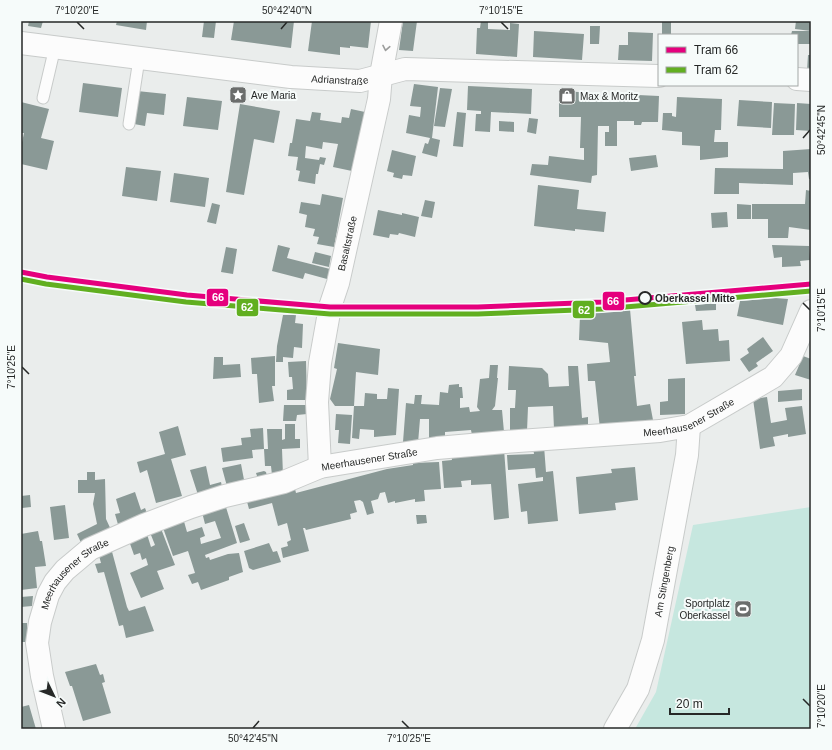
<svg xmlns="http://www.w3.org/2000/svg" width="832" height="750" viewBox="0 0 832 750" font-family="Helvetica,sans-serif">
  <rect width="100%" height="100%" fill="#eaedec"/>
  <path fill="#c6e7df" d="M811,507V729H635L656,692L693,525Z"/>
  <path fill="#8a9996" d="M29,21H43L41,28L28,26Z
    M117,21H147L146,30L116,25Z
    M204,21H216L214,38L202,37Z
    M234,21H294L291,48L231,40Z
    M312,21H371L368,48L350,46V48L340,47V55L308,51Z
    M403,21H417L413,51L399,50Z
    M481,21H488V29L510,30V23L519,24L517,57L476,54L477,28H480Z
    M662,21H671V35H662Z
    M796,21H811V44H797V35H791L792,31H811L795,29Z
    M590,26H600L599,44H590Z
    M534,31L584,34L582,60L533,57Z
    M628,32L653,33L652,61L618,60L619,45H628Z
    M808,55H811V71H807Z
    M83,83L122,88L118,117L79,112Z
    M414,84L438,87L432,138L440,140L437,157L422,153L425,143L428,144L430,138L406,133L409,115L420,117L421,107L410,106Z
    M468,86L532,89L531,114L491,112L490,132L475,131L476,114H481V111L467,110Z
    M440,88L452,89L445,127L434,126Z
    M137,91L166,94L164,115L147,113L145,126L134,124Z
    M559,91L598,93V102H617V94L659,96L658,122H642L641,125H634V121H617V146H605V132H609V126H598L597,175L592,176L591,183L530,175L532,164L548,165L549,156L584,160V148H580L581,117H559Z
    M187,97L222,101L218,130L183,126Z
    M677,97L722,99L721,130H715L714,142H728V157L700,160V146L682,145V132L662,130L663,113H672V116L676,117Z
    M739,100L772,102L771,128L737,126Z
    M21,102L49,109L41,138L54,141L47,170L21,164V147L24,133H21Z
    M774,103L795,104L794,135H772Z
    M797,103L811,104V131L796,130Z
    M240,104L280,111L274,143L254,139L244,195L226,192Z
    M351,109L365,112L352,171L333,167L338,144L323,142L322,149L306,146L305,158L319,160L320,157L326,158L324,165L320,164L318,174H316L315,184L298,181L300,171L296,170L298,157L288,156L290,143H292L296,119L310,121L312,112L321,113L320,120L341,123L342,117L349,118Z
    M457,112L466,113L463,147L453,146Z
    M529,118L538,119L536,134L527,132Z
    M499,121L514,122V132L499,131Z
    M811,149V179H809L808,172L793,173V185L739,183V194H714L715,168L783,169V151Z
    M392,150L416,156L412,176L403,175L402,179L393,177L394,173L387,171Z
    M656,155L658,167L631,171L629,158Z
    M126,167L161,171L157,201L122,196Z
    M174,173L209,178L205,207L170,202Z
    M538,185L579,190L577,209L606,212L604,232L575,229V231L534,226Z
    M806,190L811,191V230L789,227L788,238H768V219H752V204H805Z
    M322,194L343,198L334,247L317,244L319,237L313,236L315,229L305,227L307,215L299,213L301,202L320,205Z
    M425,200L435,202L432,218L421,216Z
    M212,203L220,205L216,224L207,222Z
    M737,204L751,205V219H737Z
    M378,210L402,215V213L419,217L415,237L399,233L398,235L390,234L389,238L373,235Z
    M727,212L728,227L712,228L711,213Z
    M278,245L290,248L287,258L330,269L327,279L305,273L303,279L272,271Z
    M772,245L809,246L810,260L800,261L801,266L782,267V257L774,258Z
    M226,247L237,249L233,274L221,272Z
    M315,252L331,256L329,267L312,263Z
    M775,298L788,299L783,325L737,316L740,301Z
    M716,303V310L696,311L695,305Z
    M630,309L636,376H634L637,406L650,404L653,420L600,429L595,381H588L587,364L610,362L608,343L579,340L580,315Z
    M283,315H296L295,323L303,324L302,348L294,347L293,358L283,357V362H276L277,346Z
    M702,320L703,330L718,329L719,341L729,340L730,361L686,364L682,322Z
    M763,337L773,351L756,363L758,366L749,372L740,359L749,353L747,349Z
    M338,343L380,349L378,375L356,372L354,406H335L330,399L337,369L334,368Z
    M275,356V386H272L274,401L259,403L257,374H252L251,358Z
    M803,356L811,359V380L795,375Z
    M214,357H223V365L240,364L241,377L213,379Z
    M306,361L307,400H287V390L293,389L292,377H289L288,362Z
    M490,365H498L497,378H498L495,406L492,410H502L504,432L472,435L471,430L445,432V439L429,441V419H420L418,443L403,442L406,403L414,404L415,395H422L421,404L439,405L440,392L448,393L449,385L459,384V387H462L463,398H460V408L469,407L470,412L480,411L477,407L480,379L489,378Z
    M509,366L542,368L548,374L549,387L569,386L568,366H578L582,418L588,417V430L554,429L553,406L528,407L527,431L510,432V408H515L516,390H508Z
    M685,378V414L660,415V402L668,401V379Z
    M388,388L399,389L396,435L374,437V430L360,429L359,439L352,438L354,406H364L365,393L377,394V399H387Z
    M802,389V400L778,402V391Z
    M767,397L771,423L787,420L785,408L802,406L806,434L788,437V434L773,437L775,446L760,449L753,399Z
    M284,405H307V414L297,415L296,421H283Z
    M336,414L352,415L350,444L338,443L339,430H335Z
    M285,424H295V439H300V448L282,449L283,475H272L271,466H265L264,449H268L267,429H282V440L285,439Z
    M178,426L186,455L171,459L182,496L156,503L147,470L140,473L137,462L165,454L159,432Z
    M263,428L264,449L252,450L253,458L223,462L221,448L242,445L241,438L251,437L250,429Z
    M544,446L546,472L553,471L558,521L528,524L527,511L521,512L518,484L543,481V477L536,478L535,468L508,470L507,455L534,454L533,447Z
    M504,449L509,518L494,520L491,484L471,485V480L461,481L462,487L444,488L442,461L452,460L451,454Z
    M439,462L441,489L424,490L425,501L415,502V499L395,503V501L388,503L385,492L380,493L378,499L371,501L374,513L367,515L363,502L360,500L354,501L357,512L350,514L351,519L306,530L305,528H303L309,551L283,558L281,548L288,546L287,542L291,540L287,523L278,526L272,503L249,509L246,498L294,485L296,493L387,469L413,465V463Z
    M241,464L245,485L228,490L222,468Z
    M206,466L210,485L221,482L223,491L199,498L190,470Z
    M635,467L638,500L615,503L616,510L579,514L576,477L612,473L611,469Z
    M264,471L266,472L268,480L259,482L256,473Z
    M87,472H95V480L105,479L106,519L112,532L83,547L77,534L97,524L93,504L95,493H78V480H87Z
    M135,492L141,510L145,508L148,516L119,528L115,514L120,513L116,499Z
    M30,495L31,507L22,508L21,496Z
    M225,504L237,543L205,555L206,558L209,557L210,560L228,554L239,553L243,572L229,577V580L201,590L198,582L192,584L188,575L195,573L188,551L173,556L162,525L183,518L187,532L202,527L205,536L200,538L201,544L221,538L215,521L205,524L202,512Z
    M65,505L69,538L54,540L50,507Z
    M416,515H426L427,523L417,524Z
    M244,523L250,540L240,543L235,526Z
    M160,526L175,565L157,571L164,589L141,598L130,573L148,565L146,558L142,560L140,553L134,555L128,538L146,531L151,547L155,545L149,530Z
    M38,531L40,541H42L46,566L35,567L37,588L21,590V534Z
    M269,543L273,552L277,551L281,562L253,570L249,568L244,551Z
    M111,548L127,607L129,611L145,606L154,631L126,638L123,625L119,626L104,572L98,573L95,564L101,563L98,552Z
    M33,596L32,606L21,607V597Z
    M21,623H27V642H21Z
    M96,664L100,675L103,674L105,682L102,683L111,713L83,721L72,686H70L65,672Z
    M29,705L36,729H21V707Z"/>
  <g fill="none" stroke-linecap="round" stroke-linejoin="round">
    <defs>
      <path id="lane" d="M43,98L55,47
        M129,124L139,59"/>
      <g id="street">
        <path id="s1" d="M21,43L291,77L360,81L405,69L659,76"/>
        <path d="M797,79L811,80"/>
        <path id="s2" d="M320,467L317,402L320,363L330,307L338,283L379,99L381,75L391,21"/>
        <path id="s3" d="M54,729L42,676L37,643L40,622L48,595L55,582L65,570L90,549L144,525L191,507L225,496L284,482L320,467L437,448L505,442L660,431L689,426L773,377L791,356L811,311"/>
        <path id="s4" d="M615,729L638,689L653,640L687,455L689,426"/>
      </g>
    </defs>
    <use href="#lane" stroke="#c8cbca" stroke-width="13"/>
    <use href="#street" stroke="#c8cbca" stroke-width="24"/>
    <use href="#lane" stroke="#fcfcfc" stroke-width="11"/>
    <use href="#street" stroke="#fcfcfc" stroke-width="22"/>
    <defs>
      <path id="tram-1" d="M21,272L47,277L187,295L330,307H478L602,302L811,284"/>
      <path id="tram-2" d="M21,279L46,284L186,302L330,314H478L602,309L811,291"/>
    </defs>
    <use href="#tram-1" stroke="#f6fbfa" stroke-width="8"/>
    <use href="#tram-2" stroke="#f6fbfa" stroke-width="8"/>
    <use href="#tram-1" stroke="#e5007d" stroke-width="5"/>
    <use href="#tram-2" stroke="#61af20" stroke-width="5"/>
  </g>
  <defs><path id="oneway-chevron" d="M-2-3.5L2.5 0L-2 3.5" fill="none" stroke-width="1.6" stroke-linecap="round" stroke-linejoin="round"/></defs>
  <use stroke="#9c9d9c" href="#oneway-chevron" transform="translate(386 48) rotate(101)"/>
  <path fill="none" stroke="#262827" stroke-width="1.5" d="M77,22L84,29M501,22L508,29M281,29L287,22M803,138L810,130M803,303L810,310M22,367L29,374M803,699L810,706M402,721L409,728M253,728L259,721"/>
  <defs>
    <symbol id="sight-square" viewBox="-11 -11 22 22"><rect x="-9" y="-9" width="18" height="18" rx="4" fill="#6b6d6c" stroke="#f6fbfa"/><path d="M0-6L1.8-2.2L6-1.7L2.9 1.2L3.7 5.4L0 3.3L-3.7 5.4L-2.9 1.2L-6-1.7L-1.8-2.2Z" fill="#fff"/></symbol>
    <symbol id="shop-square" viewBox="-11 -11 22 22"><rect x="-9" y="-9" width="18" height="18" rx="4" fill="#6b6d6c" stroke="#f6fbfa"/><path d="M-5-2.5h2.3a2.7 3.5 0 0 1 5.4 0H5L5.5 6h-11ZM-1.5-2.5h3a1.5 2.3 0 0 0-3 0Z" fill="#fff"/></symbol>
    <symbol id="stadium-square" viewBox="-11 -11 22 22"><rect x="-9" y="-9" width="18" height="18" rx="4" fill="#6b6d6c" stroke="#f6fbfa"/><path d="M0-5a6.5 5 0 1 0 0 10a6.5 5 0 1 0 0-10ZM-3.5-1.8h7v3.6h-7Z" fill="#fff"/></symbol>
  </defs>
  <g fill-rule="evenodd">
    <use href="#sight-square" x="228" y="85" width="20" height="20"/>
    <use href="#shop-square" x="557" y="86" width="20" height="20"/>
    <use href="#stadium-square" x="733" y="599" width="20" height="20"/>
  </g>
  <circle fill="#f6fbfa" stroke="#262827" stroke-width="2" cx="645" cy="298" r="6"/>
  <g text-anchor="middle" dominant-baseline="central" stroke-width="4" stroke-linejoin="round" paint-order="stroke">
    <g font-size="10" fill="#262827" stroke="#f6fbfa">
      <text stroke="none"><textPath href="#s1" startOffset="321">Adrianstraße</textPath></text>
      <text stroke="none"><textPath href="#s2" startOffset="227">Basaltstraße</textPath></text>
      <text stroke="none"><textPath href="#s3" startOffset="819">Meerhausener Straße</textPath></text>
      <text stroke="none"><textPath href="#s3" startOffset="495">Meerhausener Straße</textPath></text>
      <text stroke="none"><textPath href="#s3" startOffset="171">Meerhausener Straße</textPath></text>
      <text stroke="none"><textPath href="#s4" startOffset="157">Am Stingenberg</textPath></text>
    </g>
    <g font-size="10" fill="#262827" stroke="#f6fbfa" text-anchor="start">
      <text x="251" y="95">Ave Maria</text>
      <text x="580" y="96">Max &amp; Moritz</text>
      <text x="730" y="603" text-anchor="end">Sportplatz<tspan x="730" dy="12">Oberkassel</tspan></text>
    </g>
    <g font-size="10" font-weight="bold" fill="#262827" stroke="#f6fbfa" text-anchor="start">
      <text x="655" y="298">Oberkassel Mitte</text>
    </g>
  </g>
  <g stroke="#f6fbfa" stroke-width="1.5">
    <rect x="206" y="288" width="23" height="19" rx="4" fill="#e5007d"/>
    <rect x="602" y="291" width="23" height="20" rx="4" fill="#e5007d"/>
    <rect x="236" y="298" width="23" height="19" rx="4" fill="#61af20"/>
    <rect x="572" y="300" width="23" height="19" rx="4" fill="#61af20"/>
  </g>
  <g font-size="11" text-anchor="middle" font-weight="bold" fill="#fff">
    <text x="218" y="301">66</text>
    <text x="613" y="305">66</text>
    <text x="247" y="311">62</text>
    <text x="584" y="314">62</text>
  </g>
  <rect width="832" height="750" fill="none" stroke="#f6fbfa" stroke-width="44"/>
  <rect x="658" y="34" width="140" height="52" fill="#f6fbfa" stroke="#a3a7a6"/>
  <rect x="666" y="47" width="20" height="6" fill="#e5007d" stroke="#a3a7a6"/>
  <text x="694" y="54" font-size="12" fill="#262827">Tram 66</text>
  <rect x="666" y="67" width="20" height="6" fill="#61af20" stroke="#a3a7a6"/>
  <text x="694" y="74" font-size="12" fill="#262827">Tram 62</text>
  <g transform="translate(54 696) rotate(133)" stroke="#f6fbfa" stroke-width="3" paint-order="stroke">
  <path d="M0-3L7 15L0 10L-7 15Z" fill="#262827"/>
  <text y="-6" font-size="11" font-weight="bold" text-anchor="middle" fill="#262827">N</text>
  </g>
  <path d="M670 708v6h59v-6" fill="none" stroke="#262827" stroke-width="2"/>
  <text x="676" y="708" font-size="12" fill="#262827" stroke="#f6fbfa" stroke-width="3" paint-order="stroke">20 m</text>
  <rect x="22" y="22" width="788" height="706" fill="none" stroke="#262827" stroke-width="1.5"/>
  <g font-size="10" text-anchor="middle" fill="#262827">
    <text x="77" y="14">7°10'20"E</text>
    <text x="287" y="14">50°42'40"N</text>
    <text x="501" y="14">7°10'15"E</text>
    <text transform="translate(821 130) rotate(-90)" y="4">50°42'45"N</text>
    <text transform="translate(821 310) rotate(-90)" y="4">7°10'15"E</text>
    <text transform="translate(11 367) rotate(-90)" y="4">7°10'25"E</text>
    <text transform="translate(821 706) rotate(-90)" y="4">7°10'20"E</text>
    <text x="253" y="742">50°42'45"N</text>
    <text x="409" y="742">7°10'25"E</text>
  </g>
</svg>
